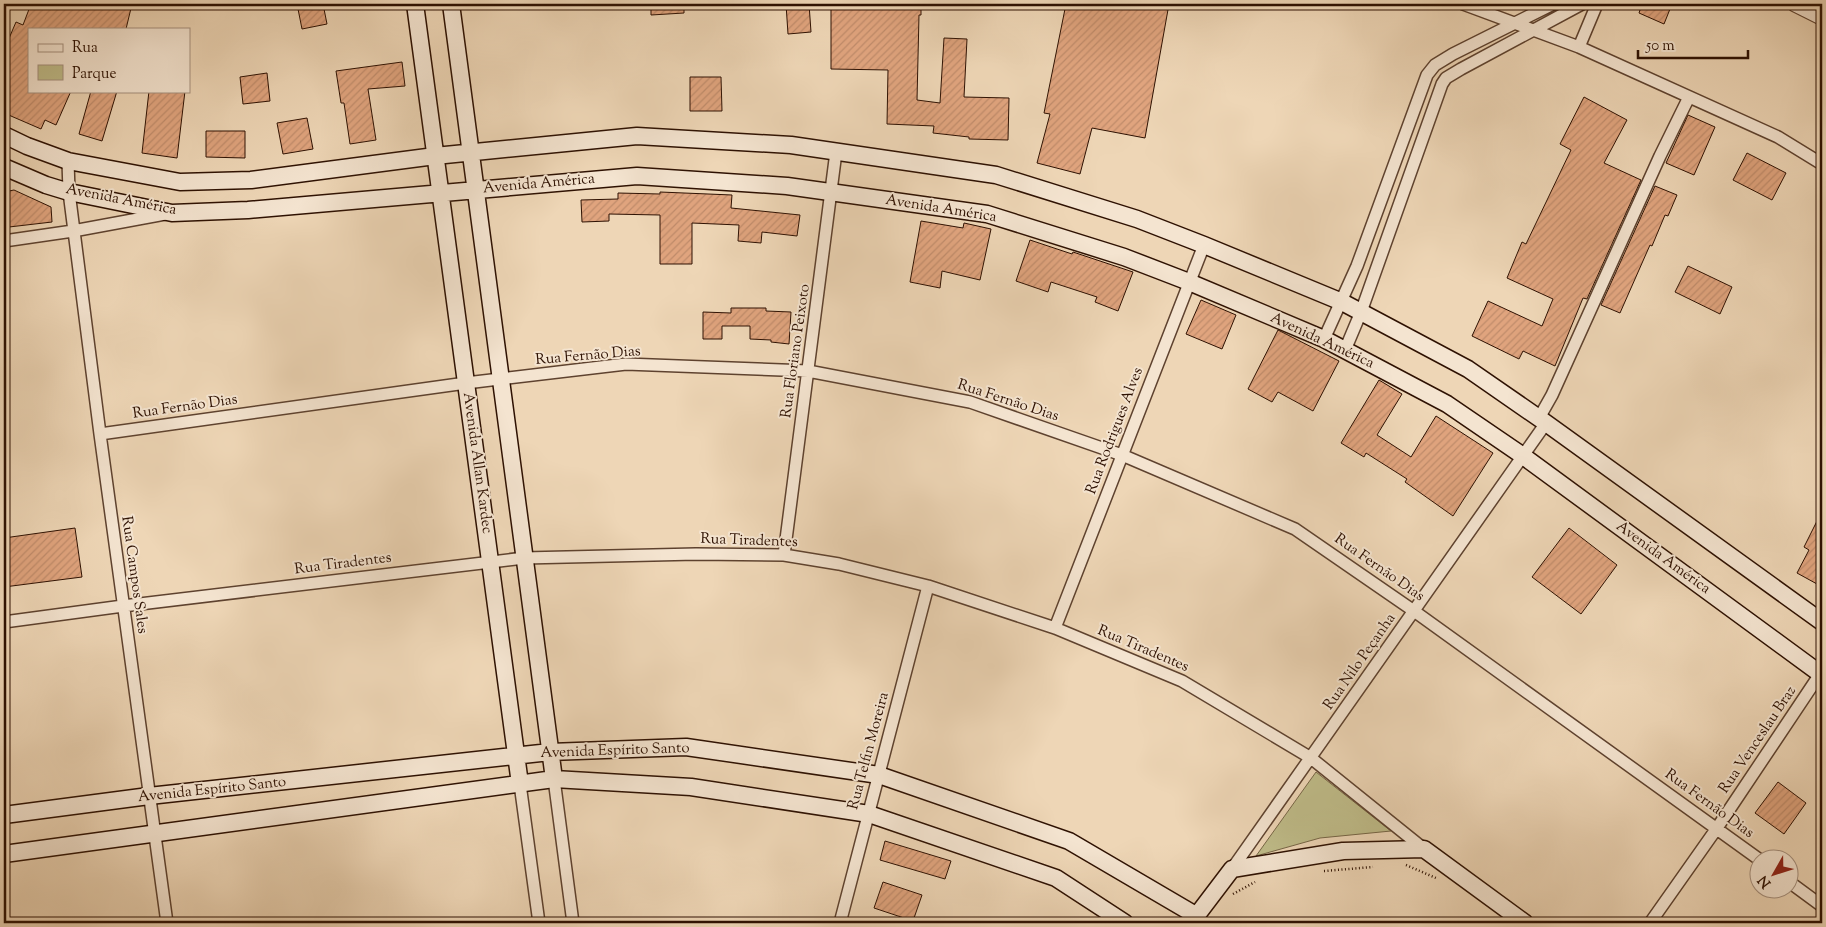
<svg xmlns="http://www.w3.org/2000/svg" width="1826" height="927" viewBox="0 0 1826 927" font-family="'Sorts Mill Goudy',serif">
  <defs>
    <pattern id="building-hatch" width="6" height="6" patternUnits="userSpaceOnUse" patternTransform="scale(1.25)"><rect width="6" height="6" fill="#e0a47e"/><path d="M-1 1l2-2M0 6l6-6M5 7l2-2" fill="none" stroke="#c08c6b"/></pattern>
  </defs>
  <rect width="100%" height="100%" fill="#eed6b6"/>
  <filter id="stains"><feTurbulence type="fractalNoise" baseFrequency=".004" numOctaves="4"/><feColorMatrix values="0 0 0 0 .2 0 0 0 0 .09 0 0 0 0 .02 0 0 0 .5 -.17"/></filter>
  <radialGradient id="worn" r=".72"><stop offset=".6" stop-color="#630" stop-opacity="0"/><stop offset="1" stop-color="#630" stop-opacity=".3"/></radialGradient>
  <path fill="#bfbc89" stroke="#766646" d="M1316,772L1391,831L1320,838L1256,856Z"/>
  <path fill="url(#building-hatch)" stroke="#2e1102" d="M31,4H132L126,29H29V91H71L56,125L45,120L41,129L4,113V50L16,22L23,25Z
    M297,4H323L327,24L302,29Z
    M651,4H684V13L651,15Z
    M786,4H809L811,32L788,34Z
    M831,4H921V15H919L917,100L940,103L944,38L967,39L964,97L1009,98L1008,140L969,139V137L933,133L934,126L887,124L888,70L831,69Z
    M1066,4H1169L1145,138L1092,128L1080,174L1037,163L1050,114L1044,113Z
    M1642,4H1672L1664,24L1639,13Z
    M402,62L405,86L368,89L376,140L350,144L344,103H341L336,71Z
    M267,73L270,101L243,104L240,77Z
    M690,77H721L722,111H690Z
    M91,91H117L102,141L79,134Z
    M149,91H185L177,158L142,153Z
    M1584,97L1627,120L1604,163L1641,180L1587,299L1583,298L1555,366L1523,351L1519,359L1472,336L1488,301L1542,326L1553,299L1507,278L1522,242L1526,244L1571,150L1560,144Z
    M1688,115L1715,127L1694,175L1666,163Z
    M307,118L313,149L283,154L277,123Z
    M206,131H245V158L206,157Z
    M1747,153L1786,173L1772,200L1733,180Z
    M1655,186L1677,195L1668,216L1665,215L1652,246L1650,245L1620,313L1601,305Z
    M14,190L51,207L52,222L9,227L4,192Z
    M660,192L732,195L731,208L800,215L797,236L762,232L761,243L738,241L739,225L692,223V264H660V215L609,214V221L582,222L581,200L618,199V193L660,194Z
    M921,221L963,228L964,223L991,229L980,280L942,271L940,288L910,282Z
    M1030,240L1072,254L1073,252L1133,272L1118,311L1095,302L1097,297L1051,282L1048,292L1016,281Z
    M1688,266L1732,287L1720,314L1675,292Z
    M1201,300L1236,315L1222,349L1186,334Z
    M731,308H766V311L791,312L789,344L771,342V340L750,339V326H722V339H703V312L731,313Z
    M1278,330L1339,361L1313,411L1278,392L1272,402L1248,389Z
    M1379,380L1402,394L1377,435L1411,457L1436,416L1493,453L1453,516L1405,482L1407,479L1366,453L1364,457L1341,443Z
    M1822,511V574L1817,584L1797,573L1809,550L1804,547Z
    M75,528L82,577L4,587V538Z
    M1569,528L1617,565L1581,614L1532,577Z
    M1778,782L1806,803L1784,834L1755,813Z
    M885,841L951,861L945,879L880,860Z
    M883,882L922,895L913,921L874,908Z"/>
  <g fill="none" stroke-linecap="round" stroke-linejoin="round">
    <defs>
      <path id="minor" d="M1463,4L1579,47L1778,137L1822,164
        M1579,47L1597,4
        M68,161L69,192L100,434L167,923
        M4,241L73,231L165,214
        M1324,339L1357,266L1427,75L1435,65L1453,54L1553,4
        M1345,350L1361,312L1442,84L1446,78L1461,69L1582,4
        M1539,418L1552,395L1660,156L1689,97
        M100,434L466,383L626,364L808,371L970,402L1122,455L1295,529L1414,611L1760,860
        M784,555L836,152
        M4,622L123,606L524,558L696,554L784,555L839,564L928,586L1055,628L1182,681L1311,758L1424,849
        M1055,628L1204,245
        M554,779L573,923
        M520,784L539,923
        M1232,869L1546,423
        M1788,881L1822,906
        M840,923L928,586
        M1650,923L1717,828L1822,671"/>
      <path id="tertiary" d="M1794,4L1822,18"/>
      <path id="secondary" d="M415,4L520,784
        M451,4L554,779
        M4,135L27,146L68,161L180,182L251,180L435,156L637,136L791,145L996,175L1137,219L1204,245L1342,302L1468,369L1546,423L1822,622
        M4,167L46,185L69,192L172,213L248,210L637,176L787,186L987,214L1124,257L1189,282L1324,339L1447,404L1523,456L1822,675
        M4,815L149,796L550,752L686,747L879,775L1069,841L1197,916
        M4,854L554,779L691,787L869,814L1056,878L1125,923
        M1191,923L1232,869L1343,851L1424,849L1525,923"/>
    </defs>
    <use href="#minor" stroke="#5e422f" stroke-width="14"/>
    <use href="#tertiary" stroke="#5e422f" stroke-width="16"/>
    <use href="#secondary" stroke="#2e1102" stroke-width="19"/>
    <path stroke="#2e1102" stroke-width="2.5" stroke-dasharray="1 2.5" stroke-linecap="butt" d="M1406,865L1436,878
      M1324,871L1373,867
      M1233,894L1255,882"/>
    <use href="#minor" stroke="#f4e4d0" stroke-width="11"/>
    <use href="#tertiary" stroke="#f4e4d0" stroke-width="14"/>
    <use href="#secondary" stroke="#f4e4d0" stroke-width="16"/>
  </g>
  <g text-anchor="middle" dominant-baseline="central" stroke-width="4" stroke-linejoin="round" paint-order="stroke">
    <g font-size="15" fill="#2e1102" stroke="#f4e4d0">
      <text transform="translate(539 184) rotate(-5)">Avenida América</text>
      <text transform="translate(121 200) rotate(11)">Avenida América</text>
      <text transform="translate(941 209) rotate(9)">Avenida América</text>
      <text transform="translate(1322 341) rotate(25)">Avenida América</text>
      <text transform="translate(796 351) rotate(-82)">Rua Floriano Peixoto</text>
      <text transform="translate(588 356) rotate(-5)">Rua Fernão Dias</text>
      <text transform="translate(1008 401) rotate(18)">Rua Fernão Dias</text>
      <text transform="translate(185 407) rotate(-8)">Rua Fernão Dias</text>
      <text transform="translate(1115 431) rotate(-69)">Rua Rodrigues Alves</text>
      <text transform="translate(477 463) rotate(82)">Avenida Allan Kardec</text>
      <text transform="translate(749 541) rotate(2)">Rua Tiradentes</text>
      <text transform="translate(1663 558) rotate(36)">Avenida América</text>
      <text transform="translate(343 564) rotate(-7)">Rua Tiradentes</text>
      <text transform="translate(1379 568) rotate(35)">Rua Fernão Dias</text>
      <text transform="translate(134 575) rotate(82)">Rua Campos Sales</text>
      <text transform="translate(1143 649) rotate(23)">Rua Tiradentes</text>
      <text transform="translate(1360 662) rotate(-55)">Rua Nilo Peçanha</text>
      <text transform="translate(1758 740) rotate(-56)">Rua Venceslau Braz</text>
      <text transform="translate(615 751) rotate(-2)">Avenida Espírito Santo</text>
      <text transform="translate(869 751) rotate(-75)">Rua Telfin Moreira</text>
      <text transform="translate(212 790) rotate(-6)">Avenida Espírito Santo</text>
      <text transform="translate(1709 804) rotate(36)">Rua Fernão Dias</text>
    </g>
  </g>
  <rect width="1826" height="927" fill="none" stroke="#eed6b6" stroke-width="20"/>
  <rect x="5" y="5" width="1816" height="917" fill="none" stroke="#2e1102" stroke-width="2.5"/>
  <rect x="10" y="10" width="1806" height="907" fill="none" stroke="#2e1102"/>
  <rect x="28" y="28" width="162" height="65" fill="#f4e4d0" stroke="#a5907e"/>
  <rect x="38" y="44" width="25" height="8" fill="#f4e4d0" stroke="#a5907e"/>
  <text x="72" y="52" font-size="15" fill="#2e1102">Rua</text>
  <rect x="38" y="65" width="25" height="15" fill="#bfbc89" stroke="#a5907e"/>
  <text x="72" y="78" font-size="15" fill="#2e1102">Parque</text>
  <g transform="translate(1774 874) rotate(231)"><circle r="24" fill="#f4e4d0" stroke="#a5907e"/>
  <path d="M0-4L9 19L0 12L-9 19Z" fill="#8f2418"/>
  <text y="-8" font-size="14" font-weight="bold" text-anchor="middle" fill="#2e1102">N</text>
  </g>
  <path d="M1638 50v8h110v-8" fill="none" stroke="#2e1102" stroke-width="2.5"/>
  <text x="1646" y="50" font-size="15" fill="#2e1102" stroke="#f4e4d0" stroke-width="4" paint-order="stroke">50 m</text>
  <rect width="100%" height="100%" filter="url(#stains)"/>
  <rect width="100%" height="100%" fill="url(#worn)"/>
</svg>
